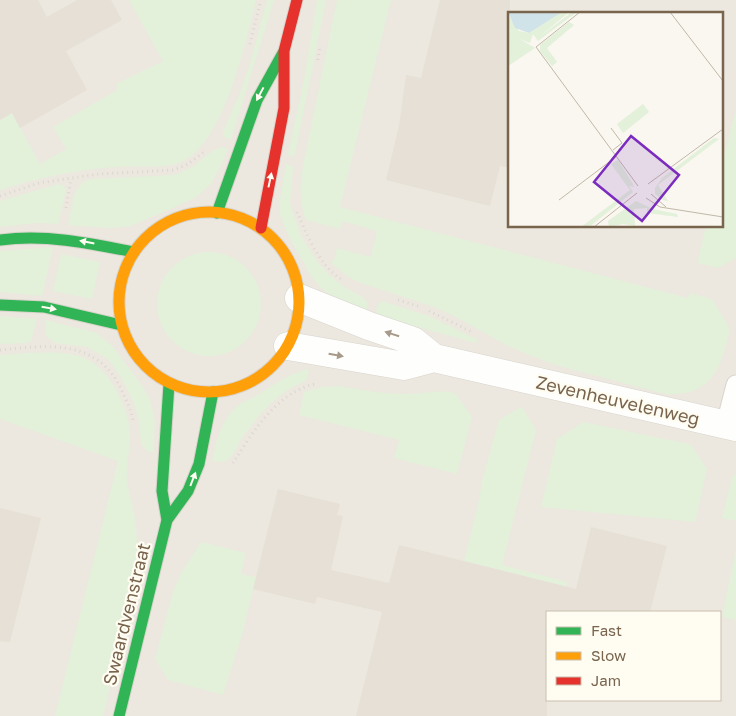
<svg xmlns="http://www.w3.org/2000/svg" width="736" height="716" viewBox="0 0 736 716" font-family="'Golos Text',sans-serif">
  <rect width="100%" height="100%" fill="#f9f7ef"/>
  <path fill="#ece8df" fill-rule="evenodd" d="M0,0H736V716H0ZM510,14H722V226H510ZM547,612H720V700H547Z"/>
  <path fill="#e3f0da" d="M129,0H256C246,42 223,147 179,163C163,169 133,166 115,167C76,170 37,178 0,190V120L12,113L40,164L66,149L53,127L117,90L116,84L163,61Z
    M267,0H274L231,140L224,137L223,132L240,93L251,60Z
    M317,0H326L295,154L294,156L288,155L305,74Z
    M337,0H391L340,207L688,298L690,293L712,299L730,329C721,368 712,397 665,394L559,366L529,355L508,346L454,316L434,307L358,282L347,276L331,263L334,260L337,248L371,257L377,231L343,221L340,229L306,220C299,202 300,184 303,166Z
    M736,109V258L718,268L697,263L706,226H722V165Z
    M221,147L228,149C219,170 214,186 193,199L131,226L111,228L68,225L75,192L84,181L94,179L174,175L193,167L212,151Z
    M286,164L292,166L293,168L290,203L301,236L317,261L329,275L343,286L364,298L367,302V313L333,298L320,287L311,276L288,235L280,215V200Z
    M59,184L64,186L66,190L58,224L35,223L0,227V201Z
    M53,247L42,296L0,292V251Z
    M157 304a52 52 0 1 1 104 0a52 52 0 1 1-104 0Z
    M61,254L100,262L92,299L53,291Z
    M382,301L429,316L472,337L477,339V342L475,343L375,315L378,305Z
    M0,316L37,319L31,341L27,343L0,344Z
    M46,320L97,333L113,347L143,387L150,399L155,422L153,453L146,450L141,444L139,420L133,401L122,379L109,360L87,347L55,343L48,338L45,334Z
    M25,353C67,352 93,349 116,390C123,403 129,418 130,432C131,448 126,462 127,478C127,485 130,493 131,500C136,516 137,536 137,553C137,570 132,588 128,605C121,642 112,679 103,716H55L118,461L0,419V355Z
    M309,369L306,381C278,391 259,414 242,438C238,444 234,456 227,460C222,463 217,462 212,461C217,439 221,418 240,404C248,399 257,396 264,391C280,381 290,373 309,369Z
    M338,386C360,389 382,394 404,394C421,395 438,389 455,393L472,417L457,474L394,458L399,440L299,415L304,392L322,387Z
    M521,407L524,410L536,430L502,565L567,582L566,587L464,561L478,505L482,481L499,420Z
    M583,422L689,444L692,446L707,469L695,522L541,507L557,439Z
    M736,474V521L722,518L732,477Z
    M201,542L246,553L241,574L256,577L242,635L223,695L168,680L155,659L173,592L180,575Z
    M736,548V620L722,617Z"/>
  <path fill="#e6e0d6" d="M0,0H38L47,17L77,0H111L122,20L66,51L87,90L20,128L12,113L0,120Z
    M440,0H510V168L500,166L490,206L386,180L399,126L406,75L421,78Z
    M278,489L340,504L337,515L343,516L331,570L389,583L399,545L576,589L591,527L667,546L650,612H547V716H356L382,612L317,597L315,604L253,589Z
    M0,508L41,518L10,642L0,641Z"/>
  <g fill="none" stroke-linecap="round" stroke-linejoin="round">
    <defs>
      <path id="lane" d="M726,424L736,385"/>
      <path id="street" d="M299,298L369,326L413,341L434,358L736,427
        M288,346L404,366L434,358"/>
      <path id="fast" d="M217,213L257,100L283,53
        M0,240C46,234 89,243 134,252
        M0,305L44,307L121,325
        M167,520L162,491L169,384
        M119,716L167,520L188,491L199,464L213,392"/>
      <path id="slow" d="M119 302a90 90 0 1 1 180 0a90 90 0 1 1-180 0Z"/>
      <path id="jam" d="M261,228L284,108V51L297,0"/>
    </defs>
    <use href="#lane" stroke="#d8d4cd" stroke-width="21"/>
    <use href="#street" stroke="#d8d4cd" stroke-width="29"/>
    <use href="#fast" stroke="#d8d3ca" stroke-width="13"/>
    <use href="#slow" stroke="#d8d3ca" stroke-width="13"/>
    <use href="#jam" stroke="#d8d3ca" stroke-width="13"/>
    <path stroke="#dbd6d0" stroke-width="3" stroke-dasharray="1 4" stroke-linecap="butt" d="M250,44L260,4
      M318,60L320,47
      M0,196L39,183L99,174L174,170L188,164L204,152
      M66,208L71,179
      M297,212C307,235 319,265 341,279
      M398,300L421,307
      M429,311L472,332
      M0,350C48,345 98,338 122,391C126,400 131,409 133,420
      M233,463C252,433 277,392 315,384"/>
    <use href="#lane" stroke="#fefefd" stroke-width="19"/>
    <use href="#street" stroke="#fefefd" stroke-width="28"/>
    <use href="#fast" stroke="#30b455" stroke-width="11"/>
    <use href="#slow" stroke="#ff9f0a" stroke-width="11"/>
    <use href="#jam" stroke="#e5322d" stroke-width="11"/>
  </g>
  <defs><path id="oneway-solid" d="M-6-.8H1V-3.2L6.5 0L1 3.2V.8H-6Z" transform="scale(1.25)"/></defs>
  <g fill="#fffcf2">
    <use href="#oneway-solid" transform="translate(260 94) rotate(118)"/>
    <use href="#oneway-solid" transform="translate(270 180) rotate(-78)"/>
    <use href="#oneway-solid" transform="translate(87 242) rotate(-169)"/>
    <use href="#oneway-solid" transform="translate(49 308) rotate(10)"/>
    <use href="#oneway-solid" transform="translate(193 479) rotate(-69)"/>
  </g>
  <g fill="#a89a8b">
    <use href="#oneway-solid" transform="translate(392 334) rotate(-162)"/>
    <use href="#oneway-solid" transform="translate(336 355) rotate(10)"/>
  </g>
  <g text-anchor="middle" dominant-baseline="central" stroke-width="4.5" stroke-linejoin="round" paint-order="stroke">
    <g font-size="18" fill="#79644d" stroke="#fffcf2">
      <text transform="translate(618 400) rotate(13)">Zevenheuvelenweg</text>
      <text transform="translate(126 614) rotate(-76)">Swaardvenstraat</text>
    </g>
  </g>
  <g transform="translate(508 12)">
    <rect width="215" height="215" fill="#f9f7ef"/>
    <path d="M54,0H61L31,25L64,0H69L30,29L25,22L22,31L12,27L27,36L0,54V18L6,22L0,17V3L11,19L21,21ZM61,10L66,13L39,36L49,50L44,54L32,39V33ZM135,92L141,100L115,121L109,112ZM206,126L211,127L150,173L160,189L171,192L155,188L147,182V176L154,166ZM110,148L125,172L126,175L121,174L125,180L81,215H73L122,178L103,152ZM128,189L145,197L169,202L170,205L139,201V196L126,197L127,214L115,212L101,215L100,209Z" fill="#e3f0da"/>
    <path d="M0,0H54L21,21L7,16Z" fill="#d0e3e9"/>
    <path fill="none" stroke="#c2b8a9" stroke-width="1" d="M72,0L28,35L130,174M162,0L215,69M103,116L114,131L105,138M140,172L215,117M143,182L158,195M138,186L152,195L215,205M51,188L109,144M86,215L129,181"/>
    <path fill="#7b2cbf" fill-opacity="0.15" stroke="#7b2cbf" stroke-width="2.5" d="M123,124L171,163L134,209L86,170Z"/>
    <rect width="215" height="215" fill="none" stroke="#79644d" stroke-width="2.5"/>
  </g>
  <rect x="546" y="611" width="175" height="90" fill="#fffcf2" stroke="#c9bfb0"/>
  <rect x="556" y="627" width="25" height="8" fill="#30b455" stroke="#c9bfb0"/>
  <text x="591" y="636" font-size="15" fill="#79644d">Fast</text>
  <rect x="556" y="652" width="25" height="8" fill="#ff9f0a" stroke="#c9bfb0"/>
  <text x="591" y="661" font-size="15" fill="#79644d">Slow</text>
  <rect x="556" y="677" width="25" height="8" fill="#e5322d" stroke="#c9bfb0"/>
  <text x="591" y="686" font-size="15" fill="#79644d">Jam</text>
</svg>
